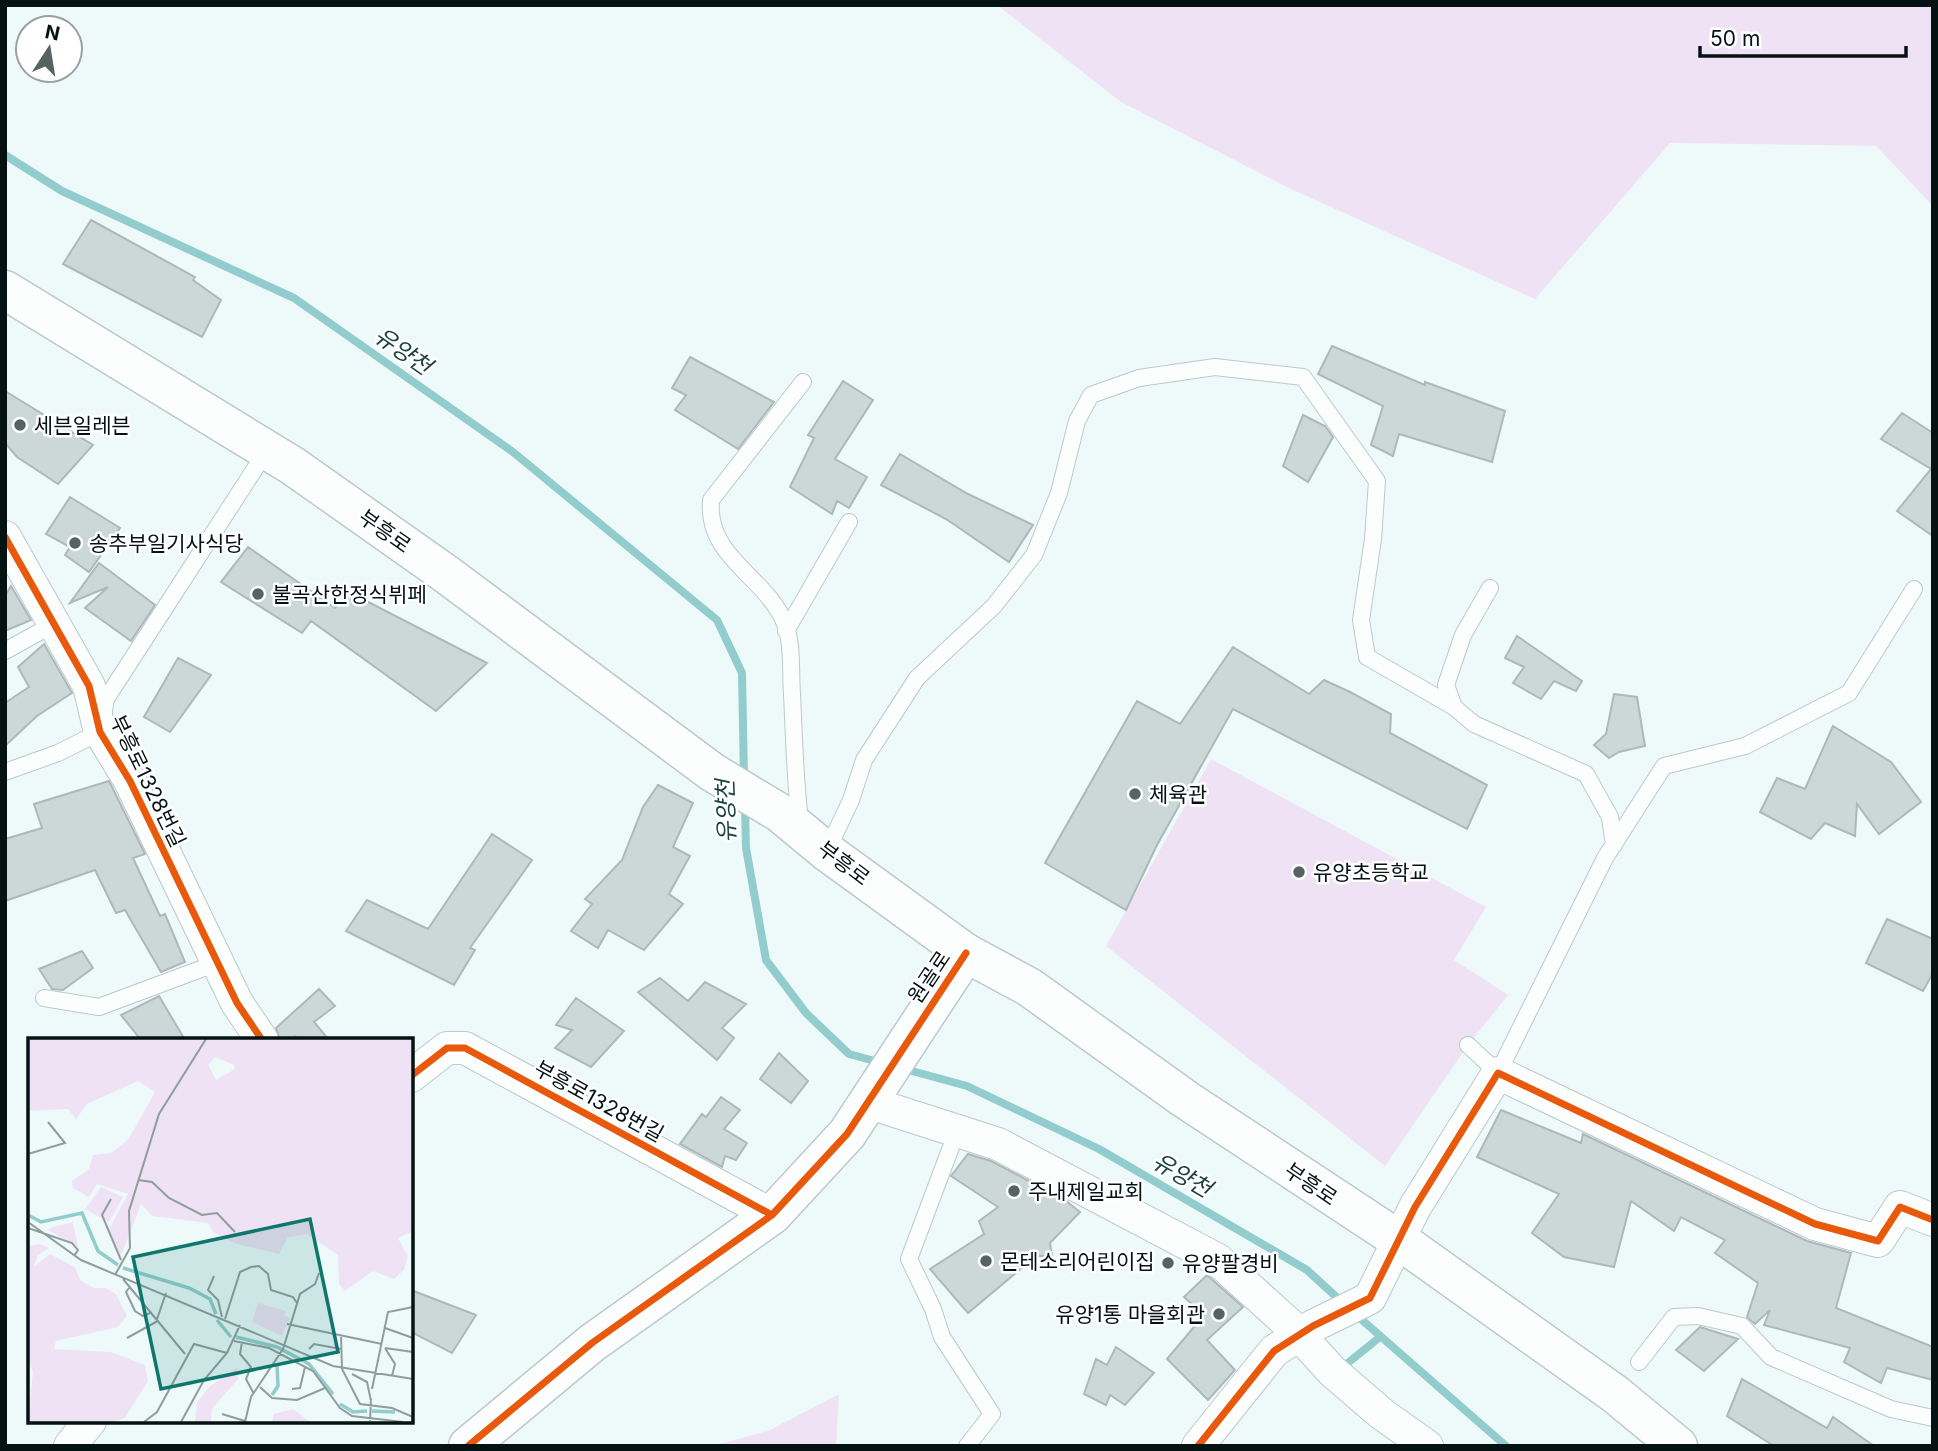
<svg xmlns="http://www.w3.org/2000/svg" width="1938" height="1451" viewBox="0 0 1938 1451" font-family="Inter,'Noto Sans KR',sans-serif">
  <rect width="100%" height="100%" fill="#edfaf9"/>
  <path fill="#f0e2f5" d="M997,5H1933V206L1876,146L1670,143L1535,299L1291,189L1121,102Z
    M1211,759L1486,907L1454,960L1508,995L1468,1045L1385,1166L1106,946Z
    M839,1394L836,1446H712L768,1431Z"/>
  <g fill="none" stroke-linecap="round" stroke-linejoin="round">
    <path stroke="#93cccc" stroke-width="8" d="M5,155L62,191L294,298L513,452L717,620L742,673L744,779
      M745,806L746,848L766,960L806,1013L849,1054L882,1063
      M901,1068L967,1086L1099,1149L1307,1270L1344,1304
      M1354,1313L1506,1446
      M1344,1366L1380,1337"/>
  </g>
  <path fill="#cbd8d7" stroke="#adb9b9" stroke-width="2" d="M91,220L195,277L193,280L221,300L202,337L63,264Z
    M1332,346L1425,385V382L1505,411L1492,462L1399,434L1393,456L1371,445L1383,406L1318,374Z
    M690,357L774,402L738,449L675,410L686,395L672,388Z
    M843,381L873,400L835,459L867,477L849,508L837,501L832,514L790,487L814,438L808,435Z
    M5,391L93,445L58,484L17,457L5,443Z
    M1902,413L1933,433V536L1897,511L1931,469L1881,439Z
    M1303,415L1325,426L1333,437L1308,482L1283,466Z
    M900,454L968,494L1033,525L1009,562L946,519L881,485Z
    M70,497L120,528L89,572L65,555L70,547L46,534Z
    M248,547L335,608L349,592L487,663L436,711L311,621L302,633L221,582Z
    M99,563L155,605L131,641L85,608L108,587L70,603Z
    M11,586L31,620L5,631V596Z
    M1517,636L1582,681L1576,691L1554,681L1541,699L1513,683L1524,667L1505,658Z
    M44,644L72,693L37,716L5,746V703L29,687L18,667Z
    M1233,647L1309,694L1324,680L1350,692L1391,714L1390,733L1487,785L1467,829L1233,709L1157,845L1126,910L1045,863L1137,701L1180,724Z
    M178,658L211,675L170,732L144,717Z
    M1614,694L1637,697L1645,746L1619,752L1609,758L1594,745L1606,734Z
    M1833,726L1891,762L1921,802L1879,834L1857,804L1855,836L1825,823L1811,839L1760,812L1777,778L1805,789Z
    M109,781L145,854L133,858L160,916L165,914L185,962L161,972L125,910L116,913L95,870L5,901V839L42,828L34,804Z
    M658,785L693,803L673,847L690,856L669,894L683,904L644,950L608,930L598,948L571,931L592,904L585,899L622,860L643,807Z
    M492,834L532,860L470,948L475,950L454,985L346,931L367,900L428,929Z
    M1887,919L1933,939V973L1923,991L1866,963Z
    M82,951L93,968L63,990L52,989L39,969Z
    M660,978L688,1001L705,982L746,1004L722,1028L734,1038L717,1060L638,992Z
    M319,989L335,1006L314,1022L329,1040H299L295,1036L290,1040H280L276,1028Z
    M159,996L185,1040H141L121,1015Z
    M576,998L624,1031L591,1067L555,1048L572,1030L556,1025Z
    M779,1053L808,1081L791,1103L760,1079Z
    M721,1097L740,1110L724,1129L747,1143L736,1160L725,1156L722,1167L680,1144L702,1114L706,1117Z
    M1501,1110L1581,1143L1583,1134L1807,1241L1851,1253L1836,1308L1933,1347V1380L1887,1368L1881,1383L1844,1362L1850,1348L1764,1325L1770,1310L1755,1324L1747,1317L1758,1283L1715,1253L1725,1240L1681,1217L1674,1231L1631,1201L1614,1267L1564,1257L1532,1233L1559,1194L1477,1157Z
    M968,1154L991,1161L1065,1200L1080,1212L1050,1243L1052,1256H1036L968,1313L930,1269L984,1234L979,1221L998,1207L951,1176Z
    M1207,1275L1243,1307L1207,1340L1235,1370L1208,1400L1167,1359L1204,1315L1184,1297Z
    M411,1290L476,1315L452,1353L411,1332Z
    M1700,1327L1738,1339L1704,1371L1676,1350Z
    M1116,1347L1154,1373L1125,1405L1110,1395L1106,1405L1084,1394L1096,1359L1107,1365Z
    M1742,1379L1827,1428L1833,1417L1874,1446H1774L1727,1416Z"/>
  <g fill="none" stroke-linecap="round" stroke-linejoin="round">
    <defs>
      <path id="service" d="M786,631L849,522
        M5,651L52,625
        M1454,707L1446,685L1463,635L1490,588
        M5,772L58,753L100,732L106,699L267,450
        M800,822C795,779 794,736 792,694C790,667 794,639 781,615C758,573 706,554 711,500L803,382
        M827,851L851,800L864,760L917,678L994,606L1034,555L1059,493L1077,421L1091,395L1139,378L1215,367L1303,377L1377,481L1373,539L1361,620L1367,657L1454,707L1474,724L1586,774L1610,817L1614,845
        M44,998L99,1007L217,963
        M1468,1045L1498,1073L1605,858L1664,766L1745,746L1849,693L1914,589
        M957,1131L909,1259L933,1309L942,1337L992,1414L967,1446
        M1639,1362L1674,1317L1698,1316L1742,1326L1771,1357L1891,1409L1933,1418"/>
      <path id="minor" d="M5,537L89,686L100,732L130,781L237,1003L262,1040
        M411,1076L447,1048H465L772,1215
        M867,1102L998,1144L1218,1260L1290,1325L1332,1371L1382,1414L1427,1446
        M70,1446L90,1421
        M1198,1446L1274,1351L1313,1326L1370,1298L1415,1207L1498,1073L1815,1224L1878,1241L1900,1207L1933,1220"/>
      <path id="tertiary" d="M468,1446L592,1343L772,1215L847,1134L966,953"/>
      <path id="secondary" d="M5,290L293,466L446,574L712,772L780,813L827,852L966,953L1029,987L1185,1099L1399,1240L1615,1394L1678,1446"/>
    </defs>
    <use href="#service" stroke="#bcc9c9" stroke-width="18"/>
    <use href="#minor" stroke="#bcc9c9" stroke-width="34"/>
    <use href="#tertiary" stroke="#bcc9c9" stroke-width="41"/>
    <use href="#secondary" stroke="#bcc9c9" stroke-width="41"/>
    <use href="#service" stroke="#fcfefe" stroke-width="16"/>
    <use href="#minor" stroke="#fcfefe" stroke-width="32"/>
    <use href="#tertiary" stroke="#fcfefe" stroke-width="38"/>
    <use href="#secondary" stroke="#fcfefe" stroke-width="38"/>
    <defs>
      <path id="cycleway" d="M5,537L89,686L100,732L130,781L237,1003L262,1040
        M411,1076L447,1048H465L772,1215
        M468,1446L592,1343L772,1215L847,1134L966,953
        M1198,1446L1274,1351L1313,1326L1370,1298L1415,1207L1498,1073L1815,1224L1878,1241L1900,1207L1933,1220"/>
    </defs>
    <use href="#cycleway" stroke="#fff" stroke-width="11"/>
    <use href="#cycleway" stroke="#e8590c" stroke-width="7"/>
  </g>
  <g fill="#566363" stroke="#fff" stroke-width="2.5">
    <circle cx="20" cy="425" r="7"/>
    <circle cx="75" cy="543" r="7"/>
    <circle cx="258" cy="594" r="7"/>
    <circle cx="1135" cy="794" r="7"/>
    <circle cx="1299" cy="872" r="7"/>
    <circle cx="1014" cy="1191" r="7"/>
    <circle cx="986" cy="1261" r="7"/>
    <circle cx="1168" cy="1263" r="7"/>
    <circle cx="1219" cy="1314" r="7"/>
  </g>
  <g text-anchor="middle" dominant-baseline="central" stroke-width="5" stroke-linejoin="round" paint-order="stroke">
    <g font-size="21" fill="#051212" stroke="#fff" text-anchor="start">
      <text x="34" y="425">세븐일레븐</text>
      <text x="89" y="543">송추부일기사식당</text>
      <text x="272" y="594">불곡산한정식뷔페</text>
      <text x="1149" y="794">체육관</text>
      <text x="1313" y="872">유양초등학교</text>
      <text x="1028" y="1191">주내제일교회</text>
      <text x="1000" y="1261">몬테소리어린이집</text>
      <text x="1182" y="1263">유양팔경비</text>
      <text x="1205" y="1314" text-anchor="end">유양1통 마을회관</text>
    </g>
    <g font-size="21" fill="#051212" stroke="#fff">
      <text transform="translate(385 531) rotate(35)">부흥로</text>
      <text transform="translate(148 781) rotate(64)">부흥로1328번길</text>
      <text transform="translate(844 863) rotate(37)">부흥로</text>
      <text transform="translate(929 977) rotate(-56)">원골로</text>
      <text transform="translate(599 1101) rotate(29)">부흥로1328번길</text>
      <text transform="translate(1311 1184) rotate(34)">부흥로</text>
    </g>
    <g font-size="23" font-style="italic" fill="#1c4242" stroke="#fff">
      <text transform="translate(403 351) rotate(35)">유양천</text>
      <text transform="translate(726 811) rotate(-92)">유양천</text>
      <text transform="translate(1182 1175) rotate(30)">유양천</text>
    </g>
  </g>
  <g transform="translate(28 1038)">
    <rect width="385" height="385" fill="#edfaf9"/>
    <path d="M0,1H385V193L370,200L380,218L376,232L366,241L345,233L317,253L311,246L310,217L279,196L260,199L251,216L209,206L186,195L180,185L124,178L113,166L93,218L81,191L100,156L69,146L61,159L45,150L44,143L61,131L65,117L83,115L100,102L127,54L110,43L59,66L48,81L40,71L0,73ZM187,19L206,27L207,31L188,42L180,27ZM73,149L95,159L81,184L57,171ZM45,184L50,209L20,192L24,189ZM12,206L21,210L9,218L6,229L22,216L47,229L52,242L66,250H78L88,256L99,278L90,289L28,303L26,311L83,314L117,327L120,343L97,380L85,384H0L5,333L0,325V208ZM230,265L258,273L257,278L262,280L254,298L224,284ZM209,330L210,341L184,371L183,384H167L169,364L182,348ZM265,371L282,384H244L246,376Z" fill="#f0e2f5" fill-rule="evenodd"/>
    <path fill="none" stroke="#93cccc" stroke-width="3.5" d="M0,177L13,184L54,175L70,213L90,227M95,230L161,250L182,261L188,276M189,282L203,299M208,299L249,309L281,326L305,356M244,357L250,348L249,327M312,366L325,374L339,373M344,373L367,374"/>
    <path fill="none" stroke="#909d9d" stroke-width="2" d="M0,116L37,105L20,84M110,142L124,144L141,160L174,177L189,175L207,194M83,161L74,177L93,222M0,184L53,222L305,328L385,341M0,190L44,205L50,212L46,218M87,237L102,210L101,173L131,76L178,1M186,238L180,252L190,262L194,279M95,241L157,316M101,250L98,254L107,273L115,278L122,275M197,281L212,234L223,229L231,228L240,236L243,252L265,259L269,265M259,286L354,306M357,290L385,300M313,297L314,331L332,366L364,370L385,379M99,300L128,284L138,255M206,303L241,310L285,333L312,370L324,378L375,384M214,304L212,316L223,329L218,341L226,356M357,310L367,326L364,338M357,310L385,314M281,311L286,306L313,311M324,336L339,344L343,363M232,349L244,360L269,362L297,350M264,351L272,350L277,329M344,351L360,274L385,269M194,376L217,383M342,383L343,361M116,384L129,374L166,306L199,315M153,384L176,342L199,315L212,287M217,384L223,359L255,311L272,256L287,246L291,235"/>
    <path fill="#0f766e" fill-opacity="0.15" stroke="#0f766e" stroke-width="3.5" d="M282,181L310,314L133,351L105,219Z"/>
    <rect width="385" height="385" fill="none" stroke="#051212" stroke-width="3.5"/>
  </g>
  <rect width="1938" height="1451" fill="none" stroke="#051212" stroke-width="14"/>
  <g transform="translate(49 49) rotate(12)"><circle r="33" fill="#ffffff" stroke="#9ba0a0" stroke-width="2"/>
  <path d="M0-5L12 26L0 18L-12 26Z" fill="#566363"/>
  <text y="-10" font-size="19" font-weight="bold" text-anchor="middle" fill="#051212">N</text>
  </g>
  <path d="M1700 46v10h206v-10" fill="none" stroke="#051212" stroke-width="3.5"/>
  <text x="1710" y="46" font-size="21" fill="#051212" stroke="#ffffff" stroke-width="5" paint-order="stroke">50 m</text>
</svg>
